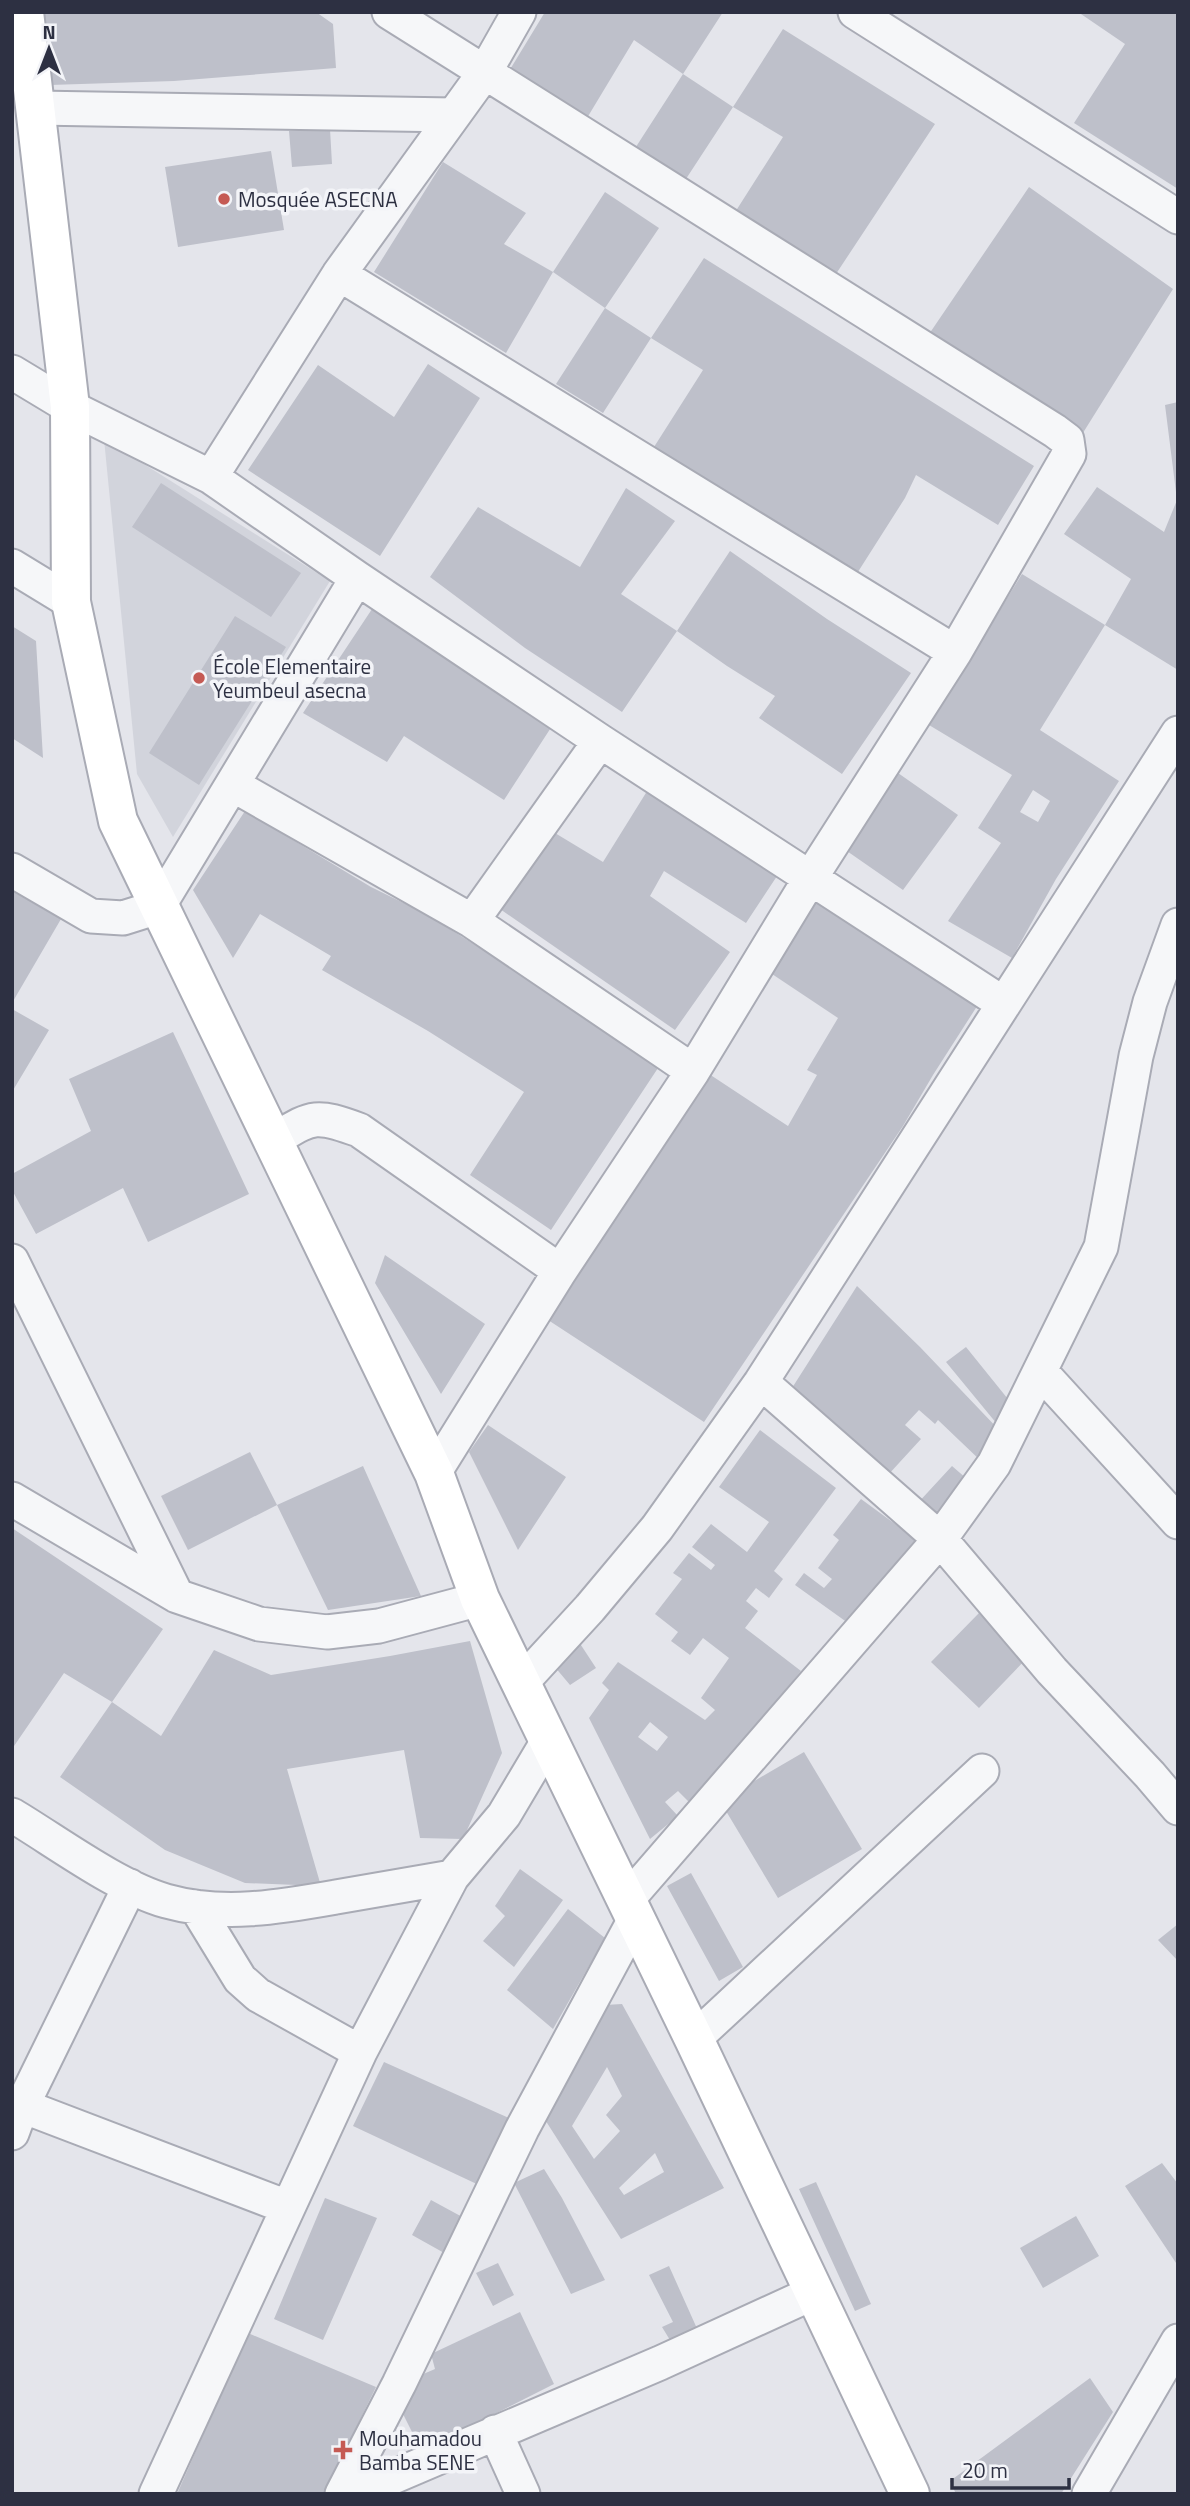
<svg xmlns="http://www.w3.org/2000/svg" width="1190" height="2506" viewBox="0 0 1190 2506" font-family="'Titillium Web',sans-serif">
  <rect width="100%" height="100%" fill="#e4e5eb"/>
  <path fill="#d2d4dc" d="M104,439L330,581L173,837L137,774Z"/>
  <path fill="#bec0ca" fill-rule="evenodd" d="M43,12H316L333,24L336,68L174,81L50,85Z
    M545,12H723L683,74L634,40L584,123L506,76Z
    M1078,12H1178V189L1074,123L1125,44Z
    M783,29L935,124L832,280L732,217L783,137L733,107Z
    M683,74L733,107L682,185L632,153Z
    M330,129L332,164L292,167L289,131Z
    M271,151L284,230L178,247L165,167Z
    M443,162L526,213L504,244L553,272L605,192L659,228L605,308L553,272L506,353L374,272Z
    M1029,187L1173,289L1076,444L923,343Z
    M704,258L1034,466L998,525L916,475L905,498L856,575L757,515L654,447L703,370L651,338Z
    M605,308L651,338L603,413L556,384Z
    M428,364L480,398L380,556L248,470L318,365L394,417Z
    M1178,402V670L1105,625L1040,730L1119,781L1056,879L1012,958L948,921L1001,843L978,828L1012,775L929,725L1022,574L1105,625L1131,579L1064,534L1097,487L1164,532L1177,500L1165,405ZM1033,790L1050,801L1038,822L1020,812Z
    M161,483L301,573L271,617L132,527Z
    M626,488L675,521L621,594L677,631L730,551L827,619L911,673L842,774L759,718L775,696L727,666L677,631L622,712L525,648L430,577L478,507L580,567Z
    M372,609L554,723L504,800L404,736L387,762L303,713Z
    M235,616L286,647L199,785L149,753Z
    M12,626L36,641L43,758L12,738Z
    M898,773L958,815L903,890L844,849Z
    M649,788L781,870L746,923L664,871L650,896L730,952L675,1030L500,909L550,830L603,862Z
    M245,811L371,887L426,914L578,1010L658,1068L551,1230L470,1175L524,1092L428,1031L322,970L331,956L260,914L233,958L193,890Z
    M12,891L61,919L12,1003Z
    M818,893L981,1000L933,1075L903,1126L704,1422L545,1318L706,1072L788,1126L817,1075L807,1070L838,1018L769,972Z
    M12,1009L49,1030L12,1092Z
    M173,1032L249,1194L148,1242L123,1188L36,1234L12,1190V1174L91,1131L69,1079Z
    M385,1255L485,1324L441,1394L375,1283Z
    M857,1286L920,1347L1001,1432L982,1462L938,1420L935,1424L919,1410L905,1425L921,1439L888,1475L843,1431L792,1388Z
    M966,1347L1016,1409L997,1424L946,1362Z
    M488,1425L566,1477L518,1550L469,1452Z
    M760,1430L836,1488L774,1571L783,1579L769,1598L756,1588L746,1601L758,1611L745,1628L801,1671L692,1805L678,1791L665,1802L678,1816L650,1839L589,1718L609,1690L602,1683L618,1662L705,1720L715,1710L701,1698L729,1658L703,1638L690,1655L671,1641L678,1632L655,1614L682,1579L673,1573L689,1553L711,1570L715,1565L692,1547L711,1524L747,1552L769,1522L719,1487ZM650,1722L668,1737L657,1751L638,1737Z
    M250,1452L277,1505L363,1466L421,1596L328,1610L277,1505L188,1550L161,1496Z
    M952,1466L967,1479L931,1518L916,1505Z
    M861,1499L917,1540L848,1623L795,1585L804,1573L824,1588L832,1579L818,1568L839,1540L833,1535Z
    M12,1528L163,1629L112,1702L64,1673L12,1749Z
    M979,1613L1027,1658L979,1708L931,1662Z
    M575,1636L596,1668L570,1685L549,1660Z
    M470,1641L502,1753L463,1839L420,1838L404,1750L287,1769L321,1886L245,1883L165,1850L60,1777L112,1702L161,1736L214,1650L271,1675L390,1656Z
    M804,1752L862,1849L778,1898L720,1801Z
    M520,1869L563,1900L514,1967L483,1941L505,1916L495,1906Z
    M691,1873L743,1967L719,1981L667,1886Z
    M568,1909L605,1938L553,2029L507,1990Z
    M1178,1924V1961L1158,1940Z
    M622,2004L724,2188L621,2239L542,2115L605,2005ZM607,2067L622,2096L606,2115L620,2131L594,2159L572,2126ZM655,2153L664,2172L624,2195L619,2188Z
    M384,2062L511,2119L481,2186L353,2126Z
    M1162,2163L1178,2184V2266L1125,2186Z
    M544,2169L562,2198L605,2280L571,2294L514,2183Z
    M816,2182L871,2304L855,2311L799,2189Z
    M325,2198L377,2218L323,2340L274,2319Z
    M431,2200L466,2219L446,2254L412,2235Z
    M1076,2216L1099,2256L1043,2288L1020,2248Z
    M498,2263L514,2295L493,2306L476,2273Z
    M669,2266L699,2333L673,2345L662,2327L673,2322L649,2275Z
    M520,2312L554,2384L457,2433L420,2448L403,2414L421,2375L435,2369L431,2354Z
    M248,2333L376,2387L324,2494H177Z
    M1090,2378L1113,2412L1061,2494H956L950,2481Z"/>
  <g fill="none" stroke-linecap="round" stroke-linejoin="round">
    <defs>
      <path id="minor" d="M389,12L1055,431L1067,440L1069,454L955,652L811,877L693,1071L560,1271L434,1473
        M855,12L1178,217
        M36,108L454,115
        M339,274L955,652
        M12,372L70,407L211,477L357,578L600,741L1004,1004
        M211,477L339,274L485,72L519,12
        M12,566L71,602
        M233,785L472,921L693,1071
        M12,870L91,916L123,918L158,907L357,578
        M472,921L600,741
        M272,1141C312,1117 313,1113 359,1130L560,1271
        M12,1261L177,1596
        M1040,1371L1178,1522
        M761,1382L940,1539L1052,1671L1150,1775L1178,1808
        M12,1499L177,1596L259,1624L327,1632L379,1626L480,1599
        M521,1683L590,1608L657,1528L761,1382L1178,733
        M12,1815C57,1842 117,1887 166,1901C223,1917 279,1907 336,1897C375,1890 413,1884 452,1877L504,1815L548,1741
        M626,1901L940,1539L994,1464L1101,1247L1136,1056L1150,1002L1178,925
        M196,1907L240,1979L258,1995L360,2052
        M694,2039L982,1771
        M12,2102L287,2207
        M12,2133L22,2106L130,1886
        M495,2432L523,2494
        M156,2494L360,2052L452,1877
        M342,2494L399,2384L522,2129L635,1919
        M353,2494L660,2363L813,2293
        M1089,2494L1178,2341"/>
      <path id="secondary" d="M24,12L70,407L71,602L118,821L434,1473L480,1599L694,2039L910,2494"/>
    </defs>
    <use href="#minor" stroke="#a9abb5" stroke-width="37"/>
    <use href="#secondary" stroke="#a9abb5" stroke-width="42"/>
    <use href="#minor" stroke="#f6f7f9" stroke-width="33"/>
    <use href="#secondary" stroke="#fff" stroke-width="38"/>
  </g>
  <g fill="#c55a54" stroke="#f3f4f8" stroke-width="2.5">
    <circle cx="224" cy="199" r="7"/>
    <circle cx="199" cy="678" r="7"/>
    <path d="M339.5 2439.5h7v7h7v7h-7v7h-7v-7h-7v-7h7z"/>
  </g>
  <g text-anchor="middle" dominant-baseline="central" stroke-width="7" stroke-linejoin="round" paint-order="stroke">
    <g font-size="21" fill="#2d3042" stroke="#f3f4f8" text-anchor="start">
      <text x="238" y="199">Mosquée ASECNA</text>
      <text x="213" y="666">École Elementaire<tspan x="213" dy="24">Yeumbeul asecna</tspan></text>
      <text x="359" y="2438">Mouhamadou<tspan x="359" dy="24">Bamba SENE</tspan></text>
    </g>
  </g>
  <rect width="1190" height="2506" fill="none" stroke="#2d3042" stroke-width="28"/>
  <g transform="translate(49 49)" stroke="#f3f4f8" stroke-width="5" paint-order="stroke">
  <path d="M0-5L12 26L0 18L-12 26Z" fill="#2d3042"/>
  <text y="-10" font-size="19" font-weight="bold" text-anchor="middle" fill="#2d3042">N</text>
  </g>
  <path d="M952 2478v10h117v-10" fill="none" stroke="#2d3042" stroke-width="3.5"/>
  <text x="962" y="2478" font-size="21" fill="#2d3042" stroke="#f3f4f8" stroke-width="5" paint-order="stroke">20 m</text>
</svg>
